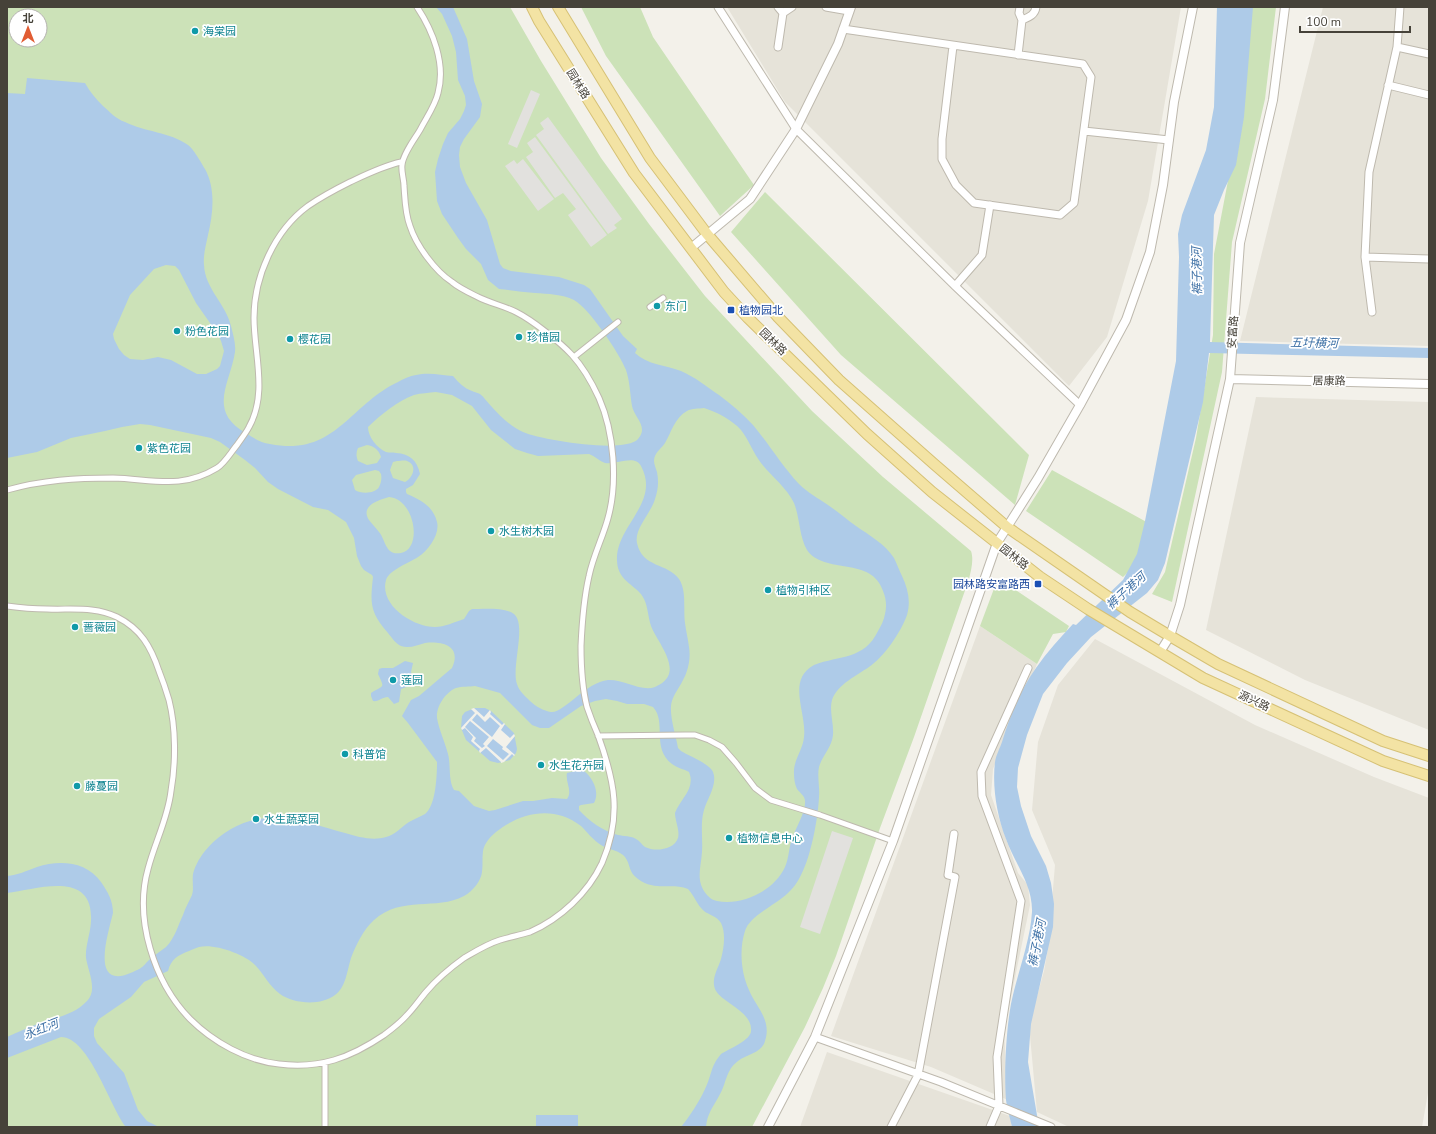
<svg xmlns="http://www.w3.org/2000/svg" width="1436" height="1134" viewBox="0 0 1436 1134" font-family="'Nunito Sans','Noto Sans SC',sans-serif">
  <rect width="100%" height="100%" fill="#f3f1ea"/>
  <path fill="#e6e3d9" d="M727,7H1181L1148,201L1107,337L1069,386L785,102Z
    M1323,7H1429V346L1240,341Z
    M1256,397L1429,402V730L1305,680L1206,630Z
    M980,626L1037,664L993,769L991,795L1018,873L1028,885L1030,905L1004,1031L1008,1100L931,1067L831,1036Z
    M1095,639L1255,725L1374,777L1429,798V1087L1422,1127H1069L1037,1112L1029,1025L1044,971L1048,948L1055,865L1032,810L1038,742L1058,685Z
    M827,1052L1010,1116L1012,1127H800Z"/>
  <path fill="#cce2b8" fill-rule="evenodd" d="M7,7H510L541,61L601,158L649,224L705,296L812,411L883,477L971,551C974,560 971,570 969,579L914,737L880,828L836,956L823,988L805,1027L752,1127H7ZM16,16H40V40H16Z
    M581,7H640L653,37L754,185L720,216L606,56Z
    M1246,7H1276L1265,99L1232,242L1222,372L1172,602L1152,594L1165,572L1196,438L1213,335L1214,254L1235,144Z
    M765,192L1029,455L1015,505L841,355L731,232Z
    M1052,470L1152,525L1143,558L1123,577L1026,511Z
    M998,578L1069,626L1066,632L1053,634L1037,664L980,626Z"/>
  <path fill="#e2e1de" d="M531,90L540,94L517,148L508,144Z
    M548,117L622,219L614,225L617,228L608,234L536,135L544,129L540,123Z
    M535,137L607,235L591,247L568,215L576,209L563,193L555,198L526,157L533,152L527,143Z
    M523,159L554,199L538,211L505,166L514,160L517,164Z
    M832,831L853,838L820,934L800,927Z"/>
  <path fill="#aecbe8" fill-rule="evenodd" d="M436,7H453L467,39L474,81L482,104L480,117L464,139L460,147L459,155L460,167L466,183L487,220L500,264L503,268L511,271L559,277L584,285L590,289L623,336L637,349L635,353C648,365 665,365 681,371C695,377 707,387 719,395C731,404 743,414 753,425C769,444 782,466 799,484C808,493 818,498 828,505C837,511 846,519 856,526C869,535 885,544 894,558C897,564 899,570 902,576C908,589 911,601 907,615C901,632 884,657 869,667C856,676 838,684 832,700C829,711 834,724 833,735C832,747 822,756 819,767C817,776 820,788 819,797C818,819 811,856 801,875C797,884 790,892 782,898C771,907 749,917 745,931C739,949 741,973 749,990C756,1007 772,1020 765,1041C762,1053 747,1054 738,1061C725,1071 727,1083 719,1096C713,1107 707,1114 706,1127H681C690,1116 699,1102 705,1089C712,1075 710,1067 721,1054C729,1049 751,1040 751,1031C753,1012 723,1003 716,991C710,980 718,969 721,959C724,948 726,933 721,923C717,916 709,915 704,911C697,905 694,895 688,889C671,882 656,892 638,879C628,872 631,865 625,857C621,851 607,849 601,845C593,840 587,832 581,826C554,805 521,812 496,832C490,837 484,844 483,851C482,858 483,865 482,872C481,881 473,891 464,896C436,911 402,895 374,920C363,930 356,945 351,958C347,971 346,987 335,995C321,1006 294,1004 280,994C269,986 264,974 255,965C245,954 213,943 199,947C195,948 192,950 189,951C178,955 171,959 168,971L144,982L131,997L99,1019L94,1028V1036L97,1043L124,1073L138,1110L147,1121L159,1127H126C110,1107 89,1037 61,1037L7,1058V1037C18,1032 29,1027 40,1023C57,1017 74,1015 87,1001C98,990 88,971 86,958C85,945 92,930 91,916C90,870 35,890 7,893V876C18,875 26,871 37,867C59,860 86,861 101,882C108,892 113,901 113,913C108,934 89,992 133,972C144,967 142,967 149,960C154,955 161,951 166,947C175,938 178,925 183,915C185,908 189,902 192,895C194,889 192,881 193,874C198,855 214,839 231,829C270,807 305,822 345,833C358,837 373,841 386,837C395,835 401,827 409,822C414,819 420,817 425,814C436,806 437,775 437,762L408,723L402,716L411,700L419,696L452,668C462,646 443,641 425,643C418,645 409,649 401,646C396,644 392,638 388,633C370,612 370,604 373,577L372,575L364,570L361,566L357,556L354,538L346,522L328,510L313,507L278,489L268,482L255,468L245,460L220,442L211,438L150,425L140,424L122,427L105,431L71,438L37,452L7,458V93L25,94L27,78L85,83C90,92 96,99 103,106C110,112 116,119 125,122C145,132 170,132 188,145C193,148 202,164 205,169C216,189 213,214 208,235C206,245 203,255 204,265C205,289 226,304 231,326C233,334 236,344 235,352C230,384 207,411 246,433C253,438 261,443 270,444C335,457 349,405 398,382C403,379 410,376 416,375C428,372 442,375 453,376C459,383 464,388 472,391C474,392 478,393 480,394C484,397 487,402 491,406C500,416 510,426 523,432C541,440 625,454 638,439C649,427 634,417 632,406C630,394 630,382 626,370C620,354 589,308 574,300C562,294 548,294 535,293C523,292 511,290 499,289L488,280L481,264L466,249L458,238L442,214L437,201L435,172L438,159L443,144L448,133L460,119L464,111L466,105L465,96L458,80L456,52L452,36L442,14ZM166,265L175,266L179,270L196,303L217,333L221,341L224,351L220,366L217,369L206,374H197L171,360L158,357L143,360L130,359L124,355L119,349L114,339L113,334L130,295L154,269ZM436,392L452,395L472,406L491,430L515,449L527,453L538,456L589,454C595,456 599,461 605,463C616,465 635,454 641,466C661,503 615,526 617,561C618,583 638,585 644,599C648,607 648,617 651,626C658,644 687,674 655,687C641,692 623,679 608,680C586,682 563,714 551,712C544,711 535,706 530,701C525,696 519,691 517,684C511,667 527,625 514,614C505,607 483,609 472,609L469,611L464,619C455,622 444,627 435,627C413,627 379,605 386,580C389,570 409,563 418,557C429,550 440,534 437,522C433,506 421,500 407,494L406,492V489L413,485L420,474C417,460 410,454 396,453C393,452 389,453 386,452C377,448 368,437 368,427C380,415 398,401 414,395C421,393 429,393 436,392ZM704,408C717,412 732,420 741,430C749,440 753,453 761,463C771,476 787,488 794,503C800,518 799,536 807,550C824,575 872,556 883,591C886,598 887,606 885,614C884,620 881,626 878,631C864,660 840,655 814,665C786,680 807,713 804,737C803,750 793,760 794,774C794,779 795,785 797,789C800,793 805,796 805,801C806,811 796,828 792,838C789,847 789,858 785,867C774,891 742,906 717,901C712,900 710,898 707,895C695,881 701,868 702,852C703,838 700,824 704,810C707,799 718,784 713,772C710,764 689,756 681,751L678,748C676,735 668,713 672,701C674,694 679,688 682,682C688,672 691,659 689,647C688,639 686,631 685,623C683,609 687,591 679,579C668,563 642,568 637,543C634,529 651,513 655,499C658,490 659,482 657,472C656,469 654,464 654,461C654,453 661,449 665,443C671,433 675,417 687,411C692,408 699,409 704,408ZM367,445C374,446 379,450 381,457L377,463L367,465L358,461C356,456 356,452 358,448ZM397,461C400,461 405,460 407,461C418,465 413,478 405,482L393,478L390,470L393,462ZM375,470L379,471L381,474C382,478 381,483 379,487C375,494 361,494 355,490L352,480L356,475ZM389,497C415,499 423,549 401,553C385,556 386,540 379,532C376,528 372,524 369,520C360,506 378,500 389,497ZM475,686L500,693L532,725L540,728H549L581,706L595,701L606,699L617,701L627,704H644L653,707C667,722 651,748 672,764C677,768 684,769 689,772C696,789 680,799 675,813C675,821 680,830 678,838C674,850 655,852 645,847C642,845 640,841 636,839C632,836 623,836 618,835C603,831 589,821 579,810V806L581,805L594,803C600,792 593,778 584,771H575L567,773C565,782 573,791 567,799L552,798L533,801H523L495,810L489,811L474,806L459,791L454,790C448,780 451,765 448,754C445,742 439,730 437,718C436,706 446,692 456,688C462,686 469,687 475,686Z
    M1217,7H1253L1244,117L1236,165L1224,190L1214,215L1210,342L1429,348V358L1209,353L1203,402L1165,563L1158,580L1147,593L1091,637L1067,663L1043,694L1027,735L1018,768L1017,787L1021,806L1031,836L1046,866L1051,883L1054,904L1053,927L1031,1024L1028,1062L1039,1127H1012C1010,1118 1007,1109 1006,1100C1004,1073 1006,1031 1011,1004C1017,974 1030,943 1032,912C1033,885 1015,864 1006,839C997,816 992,787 995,762C996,755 1000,748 1002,742C1010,716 1020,690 1036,668C1047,652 1060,638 1073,624L1076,625L1123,580L1137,554L1145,521L1176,361L1179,257L1178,234L1182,215L1206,150L1214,107Z
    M405,661L413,663L411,672L413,678L412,685L401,689L399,702L394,704L388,697C382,697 379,702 373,701L371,696V693C384,685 385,689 378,674L379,669L382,668H393Z
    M475,708H485L491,711L514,733L517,749L516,753L510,760L498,763L490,761L466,740L461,728L462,716L465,712Z
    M536,1115H578V1127H536Z"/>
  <path fill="#f3f1ea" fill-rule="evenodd" d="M474,708L484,717L490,710L491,712L490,714L502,725L504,723L505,724L501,730L510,738L514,734L515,736L506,747L515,755L514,756L512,754L504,762L501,763V762L486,748L480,753L479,751L480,749L471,741L473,737L465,728L462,730L461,728L475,713L471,709ZM477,714L485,722L490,717L500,726L492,737L472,720ZM470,721L489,737L483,744L485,746L482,748L474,741L476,738L465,727ZM493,739L503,747L502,749L509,754L503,760L487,746Z"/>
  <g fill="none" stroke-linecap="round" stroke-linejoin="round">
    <defs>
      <path id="pedestrian" d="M650,307L663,298
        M574,357L618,322
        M7,490C43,480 76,478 113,478C152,479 181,490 217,468C225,463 231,452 237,445C241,439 246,433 249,427C268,393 254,354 254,318C254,277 274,231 308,206C321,197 336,189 350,182C367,174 383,166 401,162
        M7,606C21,608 34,609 47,609C71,610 95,606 117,617C141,629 151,647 159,671C163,681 166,690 169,700C176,728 176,762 171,791C168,818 155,842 148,869C134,919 154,982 190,1019C213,1042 247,1061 279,1064C320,1069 350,1058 384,1035C392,1029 400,1023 407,1015C414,1008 420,999 426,992C437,979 450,968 464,958C476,951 487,944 500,940C510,937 520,935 530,932C560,919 588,893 602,863C622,816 615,782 598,735C594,726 590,716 587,707C582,687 581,667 581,646C582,623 584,598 589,576C593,556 603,537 608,518C618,482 614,432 599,398C593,385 582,366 572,355C560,342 532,320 516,312C504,306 490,303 478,297C470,293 459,288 452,282C435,271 416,245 410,226C405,213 405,199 404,186C404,179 401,172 402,165C403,154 414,140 420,130C426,118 435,106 438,93C446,64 433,31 417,7
        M598,736L685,735H695L709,740L722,747L736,763L755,788L771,800L820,815L893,841
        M325,1063V1127"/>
      <path id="minor" d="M718,7L796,129L955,286L1080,405
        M778,7L783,13
        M826,7L849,11
        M1020,7L1019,13L1022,20C1029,17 1035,15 1036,7
        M843,29L1083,64L1091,77L1074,203L1060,215L974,203L956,185L942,159V139L953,46
        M778,47L783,13L792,7
        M1397,47L1429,54
        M1018,55L1022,20
        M1388,85L1429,95
        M1084,131L1169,140
        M1365,257L1429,259
        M955,286L982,255L990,205
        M1372,312L1365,257L1369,172L1397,47L1400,7
        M815,1037L941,1082L1051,1127
        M891,1127L918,1075L955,877L948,875L954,834
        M990,1127L999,1106L997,1057L1021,901L982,796L981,772L1028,668"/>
      <path id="tertiary" d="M691,248L750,199L796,129L838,44L851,7
        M1230,379L1429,384
        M1160,652L1170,636L1180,605L1230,379L1240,243L1273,100L1285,7
        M768,1127L815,1037L893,841L997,543L1038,478L1080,405L1126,320L1150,252L1163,185L1174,102L1193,7"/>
      <path id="primary" d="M532,7L539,21L634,173L724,292L748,318L867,434L932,492L1040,577L1088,609L1203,678L1383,761L1429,776
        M558,7L650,158L707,234L778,317L839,380L934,464L1007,527L1130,612L1170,636L1218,664L1383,741L1429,756"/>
    </defs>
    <use href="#pedestrian" stroke="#beb9ae" stroke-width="7"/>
    <use href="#minor" stroke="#beb9ae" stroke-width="9"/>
    <use href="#tertiary" stroke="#beb9ae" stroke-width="10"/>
    <use href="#primary" stroke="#d6c175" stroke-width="12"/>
    <use href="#pedestrian" stroke="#fff" stroke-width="5"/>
    <use href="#minor" stroke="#fff" stroke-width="7"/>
    <use href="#tertiary" stroke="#fff" stroke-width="8"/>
    <use href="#primary" stroke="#f3e3a4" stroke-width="10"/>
  </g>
  <g fill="#0f9aa8" stroke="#fff" stroke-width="1.5">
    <circle cx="195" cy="31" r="4"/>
    <circle cx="657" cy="306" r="4"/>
    <circle cx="177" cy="331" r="4"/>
    <circle cx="519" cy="337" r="4"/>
    <circle cx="290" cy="339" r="4"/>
    <circle cx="139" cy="448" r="4"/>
    <circle cx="491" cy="531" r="4"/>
    <circle cx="768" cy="590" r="4"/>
    <circle cx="75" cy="627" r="4"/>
    <circle cx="393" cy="680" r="4"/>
    <circle cx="345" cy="754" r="4"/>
    <circle cx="541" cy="765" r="4"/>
    <circle cx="77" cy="786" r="4"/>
    <circle cx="256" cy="819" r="4"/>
    <circle cx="729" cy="838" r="4"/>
  </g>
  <g fill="#1a4fb4" stroke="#fff" stroke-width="1.5">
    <rect x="727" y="306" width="8" height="8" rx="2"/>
    <rect x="1034" y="580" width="8" height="8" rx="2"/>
  </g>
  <g text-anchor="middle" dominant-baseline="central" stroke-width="3.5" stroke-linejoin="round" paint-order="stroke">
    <g font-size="11" fill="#0d838f" stroke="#fff" text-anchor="start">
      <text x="203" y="31">海棠园</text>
      <text x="665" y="306">东门</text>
      <text x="185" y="331">粉色花园</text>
      <text x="527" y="337">珍惜园</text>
      <text x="298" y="339">樱花园</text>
      <text x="147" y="448">紫色花园</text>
      <text x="499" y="531">水生树木园</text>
      <text x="776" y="590">植物引种区</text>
      <text x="83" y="627">蔷薇园</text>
      <text x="401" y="680">莲园</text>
      <text x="353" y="754">科普馆</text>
      <text x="549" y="765">水生花卉园</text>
      <text x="85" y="786">藤蔓园</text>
      <text x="264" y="819">水生蔬菜园</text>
      <text x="737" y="838">植物信息中心</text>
    </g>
    <g font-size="11" fill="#464239" stroke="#fff">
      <text transform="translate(578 84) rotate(58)">园林路</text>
      <text transform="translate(1233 332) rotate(-86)">安富路</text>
      <text transform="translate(773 342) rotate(44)">园林路</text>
      <text transform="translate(1329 381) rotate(1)">居康路</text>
      <text transform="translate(1014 557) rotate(38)">园林路</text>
      <text transform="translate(1254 701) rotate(25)">源兴路</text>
    </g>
    <g font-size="11" fill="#164399" stroke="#fff" text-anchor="start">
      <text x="739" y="310">植物园北</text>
      <text x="1030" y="584" text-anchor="end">园林路安富路西</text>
    </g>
    <g font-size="12" font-style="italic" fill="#3e71a6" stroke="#fff">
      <text transform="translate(1197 271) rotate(-91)">裤子港河</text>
      <text transform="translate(1314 343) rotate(1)">五圩横河</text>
      <text transform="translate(1126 591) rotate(-42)">裤子港河</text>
      <text transform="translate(1037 943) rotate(-79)">裤子港河</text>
      <text transform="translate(41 1029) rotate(-21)">永红河</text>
    </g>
  </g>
  <rect width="1436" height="1134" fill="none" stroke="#464239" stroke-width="16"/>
  <g transform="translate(28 28)"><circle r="19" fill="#ffffff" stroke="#b5b3b0"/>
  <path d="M0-3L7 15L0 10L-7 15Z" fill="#e15c33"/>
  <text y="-6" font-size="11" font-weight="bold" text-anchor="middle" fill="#464239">北</text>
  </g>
  <path d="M1300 26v6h110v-6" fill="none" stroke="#464239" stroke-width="2"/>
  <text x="1306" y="26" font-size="12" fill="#464239" stroke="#ffffff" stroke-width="3" paint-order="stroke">100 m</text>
</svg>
